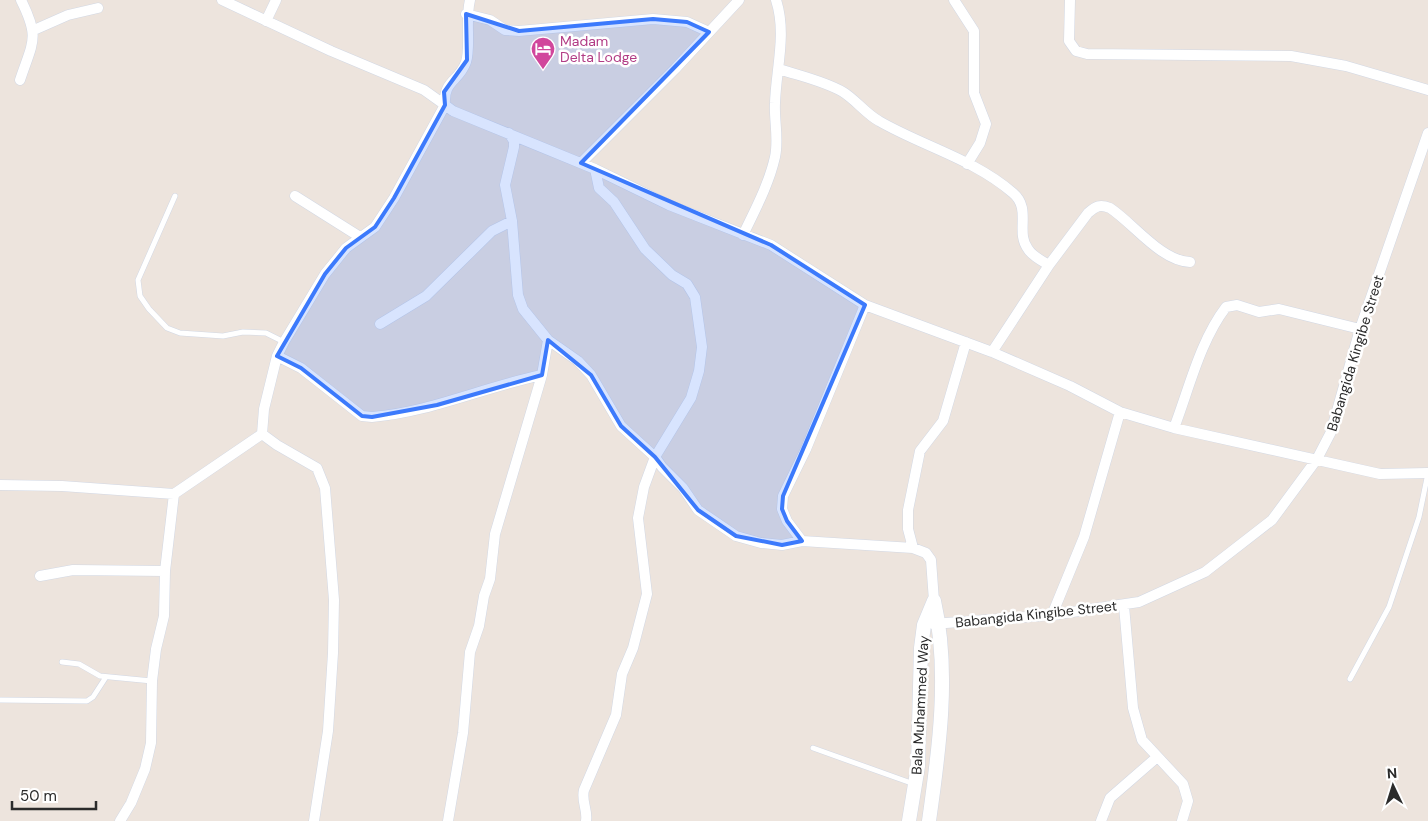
<svg xmlns="http://www.w3.org/2000/svg" width="1428" height="821" viewBox="0 0 1428 821" font-family="'DM Sans',sans-serif">
  <rect width="100%" height="100%" fill="#ede4dd"/>
  <g fill="none" stroke-linecap="round" stroke-linejoin="round">
    <defs>
      <path id="lane" d="M175,196L138,280L140,296L149,309L167,328L180,333L223,336L243,332L266,333L284,342
        M62,662L79,664L100,676L152,681
        M1350,679L1389,607L1419,517L1428,473
        M0,700L87,701L93,697L106,677
        M813,748L914,784"/>
      <path id="street" d="M222,0L331,51L424,90L445,105L394,198L375,227L346,248L325,274L284,342L277,356L264,409L262,434
        M470,0C465,20 471,47 466,62C459,82 443,80 445,105L453,111L595,169L669,205L771,245L865,305L992,352L1070,386L1120,412L1174,428L1380,474L1428,473
        M954,0L974,31V93L986,124L980,143L967,164
        M1070,0L1069,41L1076,51L1087,54L1291,56L1346,66L1428,90
        M466,14L490,20L505,30L519,31L653,19L687,22L709,32
        M266,21L276,0
        M34,30L68,15L98,8
        M779,69C800,76 824,81 843,92C856,100 866,114 879,121C922,146 974,159 1013,193C1032,209 1015,232 1028,249C1032,256 1042,261 1049,265
        M20,80C33,41 40,38 21,0
        M509,133L514,141V147L505,185L512,221L518,295L523,309L548,340L578,361L591,375L621,426L655,457L662,467L683,488L698,510L736,536L761,543L782,545L802,541L913,548L926,553L931,560L934,601
        M581,163L675,69L739,0
        M295,196L360,237
        M743,235C755,210 769,184 775,157C779,139 774,121 775,103C776,69 787,34 776,0
        M380,324L426,296L492,231L512,221
        M992,352L1049,265L1088,213C1096,206 1100,204 1110,208C1134,224 1161,261 1190,262
        M277,356L301,368L362,416L372,417C431,412 484,387 542,375
        M1174,428C1189,389 1200,341 1226,307L1237,305L1259,312L1279,309L1360,329
        M262,434L277,445L317,468L325,488L334,600L333,653L328,731L314,821
        M0,485L62,486L174,494L262,434
        M802,541L787,521L782,509L783,496L806,449L865,305
        M913,548L908,529V510L920,451L943,421L966,342
        M40,576L73,570L165,571
        M1124,606L1133,708L1142,740L1183,784L1188,801L1182,821
        M1052,615L1084,537L1120,412
        M933,624L1052,615L1139,602L1205,572L1272,520L1317,459L1331,432L1360,329L1428,133
        M120,821L131,803L145,769L151,743L152,681L156,649L164,616L165,571L174,494
        M448,821L463,733L470,652L479,626L484,596L490,579L495,534L542,375L548,340
        M586,821C588,810 581,801 584,790L616,715L622,674L633,648L647,594L638,518L644,487L655,457L691,398L699,371L702,347L695,297L687,284L672,275L645,249L614,202L599,188L595,169
        M1101,821L1110,798L1156,758"/>
      <path id="secondary" d="M909,821L918,766L921,648L924,625L934,601
        M929,821C939,751 950,671 934,601"/>
    </defs>
    <use href="#lane" stroke="#d2d8e4" stroke-width="6"/>
    <use href="#street" stroke="#d2d8e4" stroke-width="11"/>
    <use href="#secondary" stroke="#d2d8e4" stroke-width="15"/>
    <use href="#lane" stroke="#fff" stroke-width="5"/>
    <use href="#street" stroke="#fff" stroke-width="10"/>
    <use href="#secondary" stroke="#fff" stroke-width="14"/>
  </g>
  <path fill="#3c7afc" fill-opacity="0.2" stroke="#3c7afc" stroke-width="4" stroke-linejoin="round" d="M466,14L519,31L653,19L687,22L709,32L581,163L771,245L865,305L783,496L782,509L787,521L802,541L782,545L736,536L698,510L655,457L621,426L591,375L548,340L542,375L437,405L372,417L362,416L301,368L277,356L325,274L346,248L375,227L394,198L445,105L444,92L467,60Z"/>
  <defs>
    <symbol id="hotel-pin" viewBox="-11 -11 22 30"><path d="M0 17L-7.5 6A9.5 9.5 0 1 1 7.5 6Z" fill="#d1479c" stroke="#fff"/><path d="M-6-4.5h1.5V1H6V5H4.5V3h-9V5H-6ZM-4 0a1.8 1.8 0 1 1 3.6 0ZM.5 0V-2.5h3Q6-2.5 6 0Z" fill="#fff"/></symbol>
  </defs>
  <g fill-rule="evenodd">
    <use href="#hotel-pin" x="529" y="35" width="28" height="38"/>
  </g>
  <g text-anchor="middle" dominant-baseline="central" stroke-width="5" stroke-linejoin="round" paint-order="stroke">
    <g font-size="14" fill="#b23c85" stroke="#fff" text-anchor="start">
      <text x="560" y="41">Madam<tspan x="560" dy="16">Delta Lodge</tspan></text>
    </g>
    <g font-size="14" fill="#2b2b2b" stroke="#fff">
      <text transform="translate(1355 353) rotate(-73)">Babangida Kingibe Street</text>
      <text transform="translate(1036 614) rotate(-6)">Babangida Kingibe Street</text>
      <text transform="translate(920 705) rotate(-87)">Bala Muhammed Way</text>
    </g>
  </g>
  <g transform="translate(1393 786) rotate(356)" stroke="#ffffff" stroke-width="4" paint-order="stroke">
  <path d="M0-4L9 19L0 12L-9 19Z" fill="#2b2b2b"/>
  <text y="-8" font-size="14" font-weight="bold" text-anchor="middle" fill="#2b2b2b">N</text>
  </g>
  <path d="M12 801v8h84v-8" fill="none" stroke="#2b2b2b" stroke-width="2.5"/>
  <text x="20" y="801" font-size="15" fill="#2b2b2b" stroke="#ffffff" stroke-width="4" paint-order="stroke">50 m</text>
</svg>
